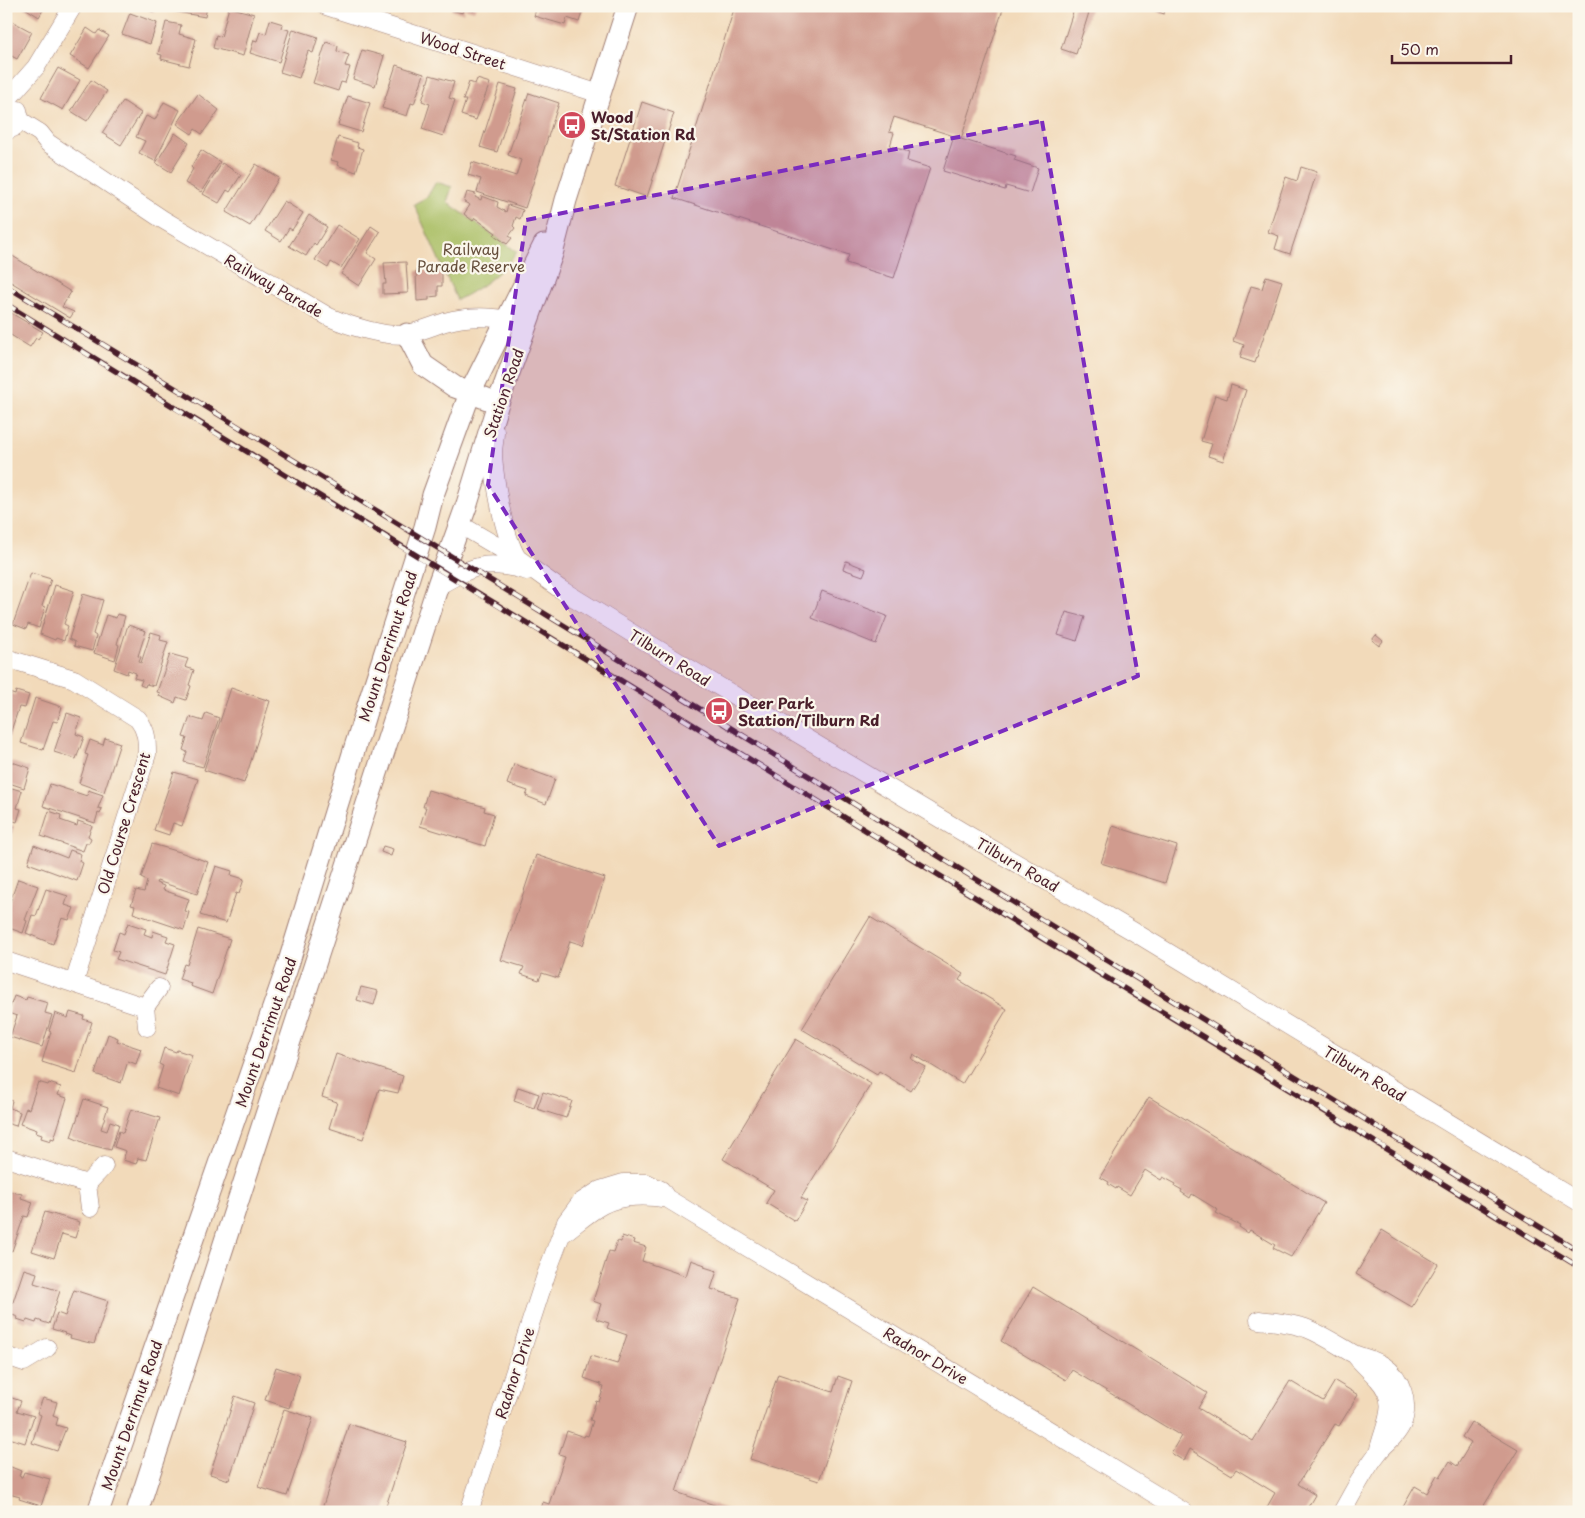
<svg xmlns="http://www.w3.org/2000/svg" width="1585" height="1518" viewBox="0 0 1585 1518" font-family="'Playpen Sans',sans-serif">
  <rect width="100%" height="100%" fill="#fbf7ec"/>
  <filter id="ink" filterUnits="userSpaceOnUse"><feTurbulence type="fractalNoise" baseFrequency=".02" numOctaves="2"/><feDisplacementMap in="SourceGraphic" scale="10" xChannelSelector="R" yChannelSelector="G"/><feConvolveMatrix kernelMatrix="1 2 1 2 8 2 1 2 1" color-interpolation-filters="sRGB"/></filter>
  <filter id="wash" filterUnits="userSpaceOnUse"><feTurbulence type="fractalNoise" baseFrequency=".0096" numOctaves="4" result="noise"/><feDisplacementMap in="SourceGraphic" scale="20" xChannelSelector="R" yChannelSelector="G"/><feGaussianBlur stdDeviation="1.12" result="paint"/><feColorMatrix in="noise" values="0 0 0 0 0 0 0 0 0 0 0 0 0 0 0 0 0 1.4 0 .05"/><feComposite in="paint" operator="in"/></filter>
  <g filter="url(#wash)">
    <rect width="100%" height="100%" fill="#f2daba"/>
    <path fill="#a9be63" stroke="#7a6e47" d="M436,182L452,187L447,202L517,252C500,274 481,288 457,300L414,204L427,197Z"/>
    <g id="blocks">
      <path fill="#d09b8e" d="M26,6H45L39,17L25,8Z
        M138,6H156L154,12Z
        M173,6H207L205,17L172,11Z
        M452,6H476L474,11L464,8L463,13L451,10Z
        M537,6H584L579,22L567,18L565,25L534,16Z
        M735,6H1004L961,139L1016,156L1014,160L1038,168L1030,193L1006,186L1005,190L943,171L954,136L894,117L889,132L894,133L890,146L909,152L907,161L930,168L894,278L846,263L849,255L674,198Z
        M1075,6H1091L1076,54L1061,49Z
        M1155,6H1166L1164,14L1154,10Z
        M229,7L254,14L243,56L213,48L216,35L221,37Z
        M130,13L157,23L150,44L122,34Z
        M6,18L32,32L17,59L6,53Z
        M270,20L283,24L282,28L289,30L279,62L250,53L254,40L257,41L260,32L266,34Z
        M166,22L181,25L179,34L196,39L189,66L161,59L162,55L158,54Z
        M87,28L96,34L99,30L109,36L89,68L70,56Z
        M293,29L318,37L313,53L308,51L299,78L280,72Z
        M326,42L338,46L337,51L349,55L345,66L350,67L345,83L341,82L338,91L313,83Z
        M362,50L384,56L375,86L353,79Z
        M396,65L424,74L414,104L411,103L407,116L382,108Z
        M58,68L80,80L63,110L41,98Z
        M430,75L454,82L449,98L455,100L443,136L422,129L430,104L422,101Z
        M477,79L490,83L476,120L461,115L466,100H463L469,82L475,84Z
        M91,80L107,91L87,121L71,111Z
        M500,84L517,89L497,152L480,147Z
        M529,93L559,103L525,208L477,192L481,179L468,175L472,162L516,176L521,160L508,155Z
        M198,94L219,110L202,134L195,129L192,134L177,124Z
        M348,96L370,103L361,132L338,125Z
        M123,101L141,113L121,145L102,133Z
        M164,102L180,110L155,161L139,153L145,141L136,137L146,116L155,120Z
        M642,102L674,113L647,197L615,186Z
        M175,133L189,143L171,172L156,163Z
        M338,137L358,143L357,147L363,149L356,172L337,165L338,162L331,160Z
        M201,150L220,162L201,192L185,183L193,169L191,167Z
        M222,163L241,175L230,192L227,190L219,203L203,194Z
        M256,164L279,178L250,226L226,212Z
        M1301,167L1317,172L1290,254L1275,249L1279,236L1268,232L1286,177L1297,181Z
        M467,192L476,194L475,197L481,200L482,196L498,202L497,207L506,212L508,205L523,210L520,219L516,217L513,226L515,228L509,236L512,238L507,244L494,235L496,233L475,218L473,221L464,214L470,205L464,202Z
        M284,201L303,213L292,230L289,228L281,241L265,231Z
        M309,215L327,227L316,245L314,243L306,256L289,246Z
        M337,225L360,239L341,268L331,262L328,268L315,260Z
        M371,226L380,232L367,253L376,259L359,286L341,274Z
        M6,252L71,292L62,307L74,312L70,318L6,279Z
        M406,262L408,293L383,294V284H386L384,263Z
        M442,270V286H438V296L429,297V300L417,301L416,271Z
        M1266,276L1282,281L1255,363L1240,358L1244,345L1233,341L1251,286L1262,289Z
        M6,310L43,332L38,339L36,338L30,347L6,332Z
        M1231,385L1246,390L1223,461L1208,456L1212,444L1201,441L1215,395L1227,399Z
        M846,561L866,569L863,576L843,569Z
        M31,573L51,579L42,606L45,607L39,628L28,624L26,629L13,624Z
        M55,585L74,591L64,624L68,626L64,641L56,638L55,640L40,634Z
        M822,591L887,616L876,644L812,618Z
        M83,594L103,600L93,634L96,636L92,651L74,646L75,642L69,639Z
        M1066,612L1085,617L1077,641L1058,635Z
        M117,614L125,616L117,644L119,645L115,660L94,653L106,615L116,618Z
        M128,625L146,631L138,656L141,657L139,662L141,663L151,632L161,635L160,640L168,642L154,686L146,684L145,687L140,685L142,680L134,678L136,673L128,670L127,674L114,669Z
        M1376,635L1383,641L1379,646L1372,640Z
        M170,654L188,659L185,667L194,670L189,685L191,686L186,700L177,697L175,703L159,696L160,693L157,692Z
        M231,688L270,701L244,783L204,770Z
        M16,691L29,695L25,708L19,707L6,746V692L15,695Z
        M35,698L62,707L57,722L53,721L43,750L21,743Z
        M67,713L81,718L76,734L84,737L76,759L54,752Z
        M206,713L219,718L203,767L184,762L187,752L183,750L187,738L183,737L190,717L203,721Z
        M105,738L120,743L104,792L79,783L88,755L85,754L90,740L103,745Z
        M6,760L30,768L24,788L6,782Z
        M514,764L555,779L546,804L526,796L528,791L507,784Z
        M174,772L198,779L182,826L173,823L169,835L154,830Z
        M50,784L87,796L88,790L103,795L98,808L102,809L100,814L98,813L95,823L43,806Z
        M12,788L22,791L17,808L21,809L17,822L6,819V792L11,793Z
        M428,790L485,807L484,811L494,814L485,846L420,826L426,807H423Z
        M49,811L61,815L60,820L77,826L78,821L92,826L88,836L91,838L89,843H86L83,851L41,836Z
        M6,823L14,826L7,848H6Z
        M1113,826L1177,846L1165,883L1101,863Z
        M152,844L180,852L208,862L197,894L157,881L156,883L164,886L163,890L189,899L185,911L189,912L184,930L133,913L135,906L131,905L136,890L144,892L147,881L141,878Z
        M34,845L67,858L70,850L81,854L79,861L83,863L77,881L28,863Z
        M383,846L393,849L391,856L381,852Z
        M536,855L605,878L583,945L570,941L558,978L542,973L539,980L521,974L524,967L501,960Z
        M216,866L232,871L231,875L244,879L239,894L236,893L226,923L200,915Z
        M18,879L38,886L25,920L27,921L23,933L9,928L10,925L6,924V908H8Z
        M46,889L68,896L65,905L74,908L69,920L62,918L53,944L26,933L32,915L36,916Z
        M870,917L963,974L959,980L1007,1009L962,1084L913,1054L911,1059L926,1067L911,1091L879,1071L877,1074L802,1029Z
        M128,923L146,929L144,934L152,937L153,931L168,936L166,941L175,944L165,975L116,959L119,952L113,950L119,932L124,934Z
        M198,929L230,939L212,994L190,986L191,983L179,979L184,964L187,965Z
        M361,987L378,991L374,1005L357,1000Z
        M14,996L26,1000L27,997L48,1003L45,1013L52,1015L42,1047L10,1037L17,1016L8,1013Z
        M70,1012L84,1016L83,1019L92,1022L76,1073L42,1062L51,1032L49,1031L55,1013L68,1018Z
        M108,1034L118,1038L117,1041L141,1049L136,1064L128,1061L121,1083L95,1074Z
        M796,1039L871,1084L801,1198L807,1201L795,1221L766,1203L774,1190L723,1159Z
        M164,1048L176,1052L177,1050L192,1055L179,1096L156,1088L163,1066L159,1064Z
        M336,1054L403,1076L398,1093L379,1089L363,1139L329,1128L337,1102L322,1097Z
        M6,1067L12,1069L7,1086L6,1085Z
        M38,1082L48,1085L49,1083L61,1087L58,1095L67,1098L54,1139L51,1138V1141L41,1138L42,1135L36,1133L37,1130L20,1124L26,1108L29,1109Z
        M518,1087L539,1094L534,1108L514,1101Z
        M543,1092L572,1101L566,1118L537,1109Z
        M1149,1097L1324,1203L1291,1257L1273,1248L1275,1245L1250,1230L1248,1233L1239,1227L1240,1225L1216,1213L1218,1210L1192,1194L1190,1198L1181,1192L1182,1190L1175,1186L1176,1184L1163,1177L1161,1180L1145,1170L1130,1195L1117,1187L1116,1189L1108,1184L1109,1182L1100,1177Z
        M6,1099L12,1101L10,1108L20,1112L16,1126L6,1123Z
        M84,1099L108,1107L101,1129L107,1131L110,1121L119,1124L111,1150L87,1144L71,1137Z
        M131,1109L160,1118L146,1160L138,1158L136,1164L123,1160L126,1151L114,1147L119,1131L123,1133Z
        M7,1191L22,1194L21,1198L33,1202L28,1217L24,1216L12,1251L6,1249V1193Z
        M45,1212L80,1222L75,1238L62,1234L54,1258L32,1251Z
        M1382,1230L1438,1264L1412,1307L1356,1274Z
        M622,1236L634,1240L633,1243L646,1247L642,1261L686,1276L691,1260L705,1265L704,1267L717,1271L711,1289L740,1298L676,1492L735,1512H651L636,1507L634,1512H540L543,1502L549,1504L565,1456L559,1454L567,1431L584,1437L585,1435L588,1436L593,1421L590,1420L596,1401L599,1402L604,1387L601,1386V1384L584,1378L591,1356L617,1364L627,1335L607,1328L609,1323L596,1319L601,1304L593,1301L609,1251L613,1252L617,1241L621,1242Z
        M24,1269L37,1273L34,1283L60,1291L49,1324L37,1320L36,1323L27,1320L26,1322L17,1319L18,1317L9,1314Z
        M1033,1287L1207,1393L1198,1408L1253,1441L1290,1381L1323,1401L1335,1381L1358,1395L1339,1426L1335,1424L1298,1484L1315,1495L1305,1512H1274L1267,1507L1275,1493L1236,1469L1232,1475L1190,1449L1184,1461L1171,1453L1181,1436L1072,1370L1066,1380L1001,1341Z
        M74,1290L108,1301L94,1344L70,1338L71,1336L64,1334L65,1333L52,1329L57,1313L65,1316Z
        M276,1367L300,1375L289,1408L265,1400Z
        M778,1374L833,1392L838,1376L852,1381L819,1481L750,1459Z
        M6,1396L21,1401L17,1411L34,1416L25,1443L9,1438L6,1446Z
        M235,1396L254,1403L229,1480L210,1474Z
        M43,1398L57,1402L53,1416L58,1418L56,1425L66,1428L57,1451L32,1443L41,1415L37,1413Z
        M284,1409L313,1418L287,1496L258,1487Z
        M1471,1422L1518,1450L1483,1507L1491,1512H1411L1403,1507L1415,1486L1427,1493L1437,1475L1440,1477L1450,1461L1457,1466L1471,1443L1462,1437Z
        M349,1424L407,1442L384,1512H321Z
        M6,1465L21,1471L19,1476L21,1477H22L24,1472L50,1479L41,1506L19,1499L20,1497L9,1494V1496L6,1495Z"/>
    </g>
  </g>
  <g filter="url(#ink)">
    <use href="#blocks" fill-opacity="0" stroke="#9e7c72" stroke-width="1"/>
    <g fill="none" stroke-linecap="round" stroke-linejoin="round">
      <defs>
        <path id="minor" d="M326,6L600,94
          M6,101L36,67L73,6
          M19,115L21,121L40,133L48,143L162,219L329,317C349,326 388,338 408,334C421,331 433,326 445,322C470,315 493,316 518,322
          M6,130C17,129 21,120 18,110
          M495,431C495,439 493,447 493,455C495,484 503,533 517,558
          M459,524L517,558L560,589L695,672L961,831L1131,930L1579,1202
          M438,586C473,566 486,559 527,571
          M6,658L74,679L138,719C147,731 147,740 147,754L74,983
          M6,961L145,1007
          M147,1027L145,1007L159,988
          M6,1158L87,1184
          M90,1208L87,1184L104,1166
          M561,1235C575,1225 587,1213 602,1205C621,1195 647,1195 668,1199L1184,1512
          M1259,1320C1276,1322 1293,1323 1308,1329C1323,1335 1338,1345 1352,1353C1362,1358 1374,1359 1384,1366C1402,1378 1410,1404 1402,1424C1395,1439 1386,1442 1378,1453C1364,1470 1353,1493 1342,1512
          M6,1356L24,1362L47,1348
          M1356,1356C1363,1365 1371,1371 1378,1379C1400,1403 1385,1423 1379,1449
          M469,1512L547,1272L566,1222L581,1202L600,1190L623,1183H647L661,1190L667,1199"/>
        <path id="major" d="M407,334L423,365L455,387L498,403
          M98,1512L287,968L368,705L425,527L433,495L470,393L544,245
          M137,1512L439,582L467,504L498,403L552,254L566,200L628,6"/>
      </defs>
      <use href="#minor" stroke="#9e7c72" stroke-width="19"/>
      <use href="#major" stroke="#9e7c72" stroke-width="23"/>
      <use href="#minor" stroke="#fff" stroke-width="18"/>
      <use href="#major" stroke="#fff" stroke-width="21"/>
      <defs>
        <path id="rail" d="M6,286C533,603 1055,929 1579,1251
          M6,304C529,627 1056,944 1579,1267"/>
      </defs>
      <use href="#rail" stroke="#4a1f2b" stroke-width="5.5"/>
      <use href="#rail" stroke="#fbf7ec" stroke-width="4" stroke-dasharray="11" stroke-linecap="butt"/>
    </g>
  </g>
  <path fill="#7b2cbf" fill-opacity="0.2" stroke="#7b2cbf" stroke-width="4" stroke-dasharray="10 6" stroke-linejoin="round" d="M1042,121L1138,676L719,846L488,485L526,220Z"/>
  <defs>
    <symbol id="bus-disc" viewBox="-11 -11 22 22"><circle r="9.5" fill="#d1495b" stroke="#fbf7ec"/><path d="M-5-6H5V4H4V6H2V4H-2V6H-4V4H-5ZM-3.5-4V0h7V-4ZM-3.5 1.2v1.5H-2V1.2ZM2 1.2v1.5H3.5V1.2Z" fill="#fff"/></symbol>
  </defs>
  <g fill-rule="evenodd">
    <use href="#bus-disc" x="556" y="109" width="32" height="32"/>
    <use href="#bus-disc" x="703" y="695" width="32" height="32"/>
  </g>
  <g text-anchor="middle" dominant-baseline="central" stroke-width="4.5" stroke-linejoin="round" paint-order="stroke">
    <g font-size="15" fill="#4a1f2b" stroke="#fbf7ec">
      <text transform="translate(463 50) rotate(18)">Wood Street</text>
      <text transform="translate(274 285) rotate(30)">Railway Parade</text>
      <text transform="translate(503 393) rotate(-71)">Station Road</text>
      <text transform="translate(387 646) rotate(-72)">Mount Derrimut Road</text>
      <text transform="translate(670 657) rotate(32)">Tilburn Road</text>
      <text transform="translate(123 823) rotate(-73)">Old Course Crescent</text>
      <text transform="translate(1018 864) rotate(30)">Tilburn Road</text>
      <text transform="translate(265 1032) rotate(-71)">Mount Derrimut Road</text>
      <text transform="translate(1365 1073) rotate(31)">Tilburn Road</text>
      <text transform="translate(926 1355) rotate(31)">Radnor Drive</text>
      <text transform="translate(514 1373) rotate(-72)">Radnor Drive</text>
      <text transform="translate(131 1415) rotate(-71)">Mount Derrimut Road</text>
    </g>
    <g font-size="15" font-weight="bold" fill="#4a1f2b" stroke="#fbf7ec" text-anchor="start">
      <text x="591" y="116">Wood<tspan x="591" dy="17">St/Station Rd</tspan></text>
      <text x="738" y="702">Deer Park<tspan x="738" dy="17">Station/Tilburn Rd</tspan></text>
    </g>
    <g font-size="15" fill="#664f3c" stroke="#fbf7ec">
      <text x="471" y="248">Railway<tspan x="471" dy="17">Parade Reserve</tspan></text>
    </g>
  </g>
  <rect width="1585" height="1518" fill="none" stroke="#fbf7ec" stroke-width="25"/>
  <path d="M1392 55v8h119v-8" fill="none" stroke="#4a1f2b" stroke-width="2.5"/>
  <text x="1400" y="55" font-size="15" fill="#4a1f2b" stroke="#fbf7ec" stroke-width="4" paint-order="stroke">50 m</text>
</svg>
